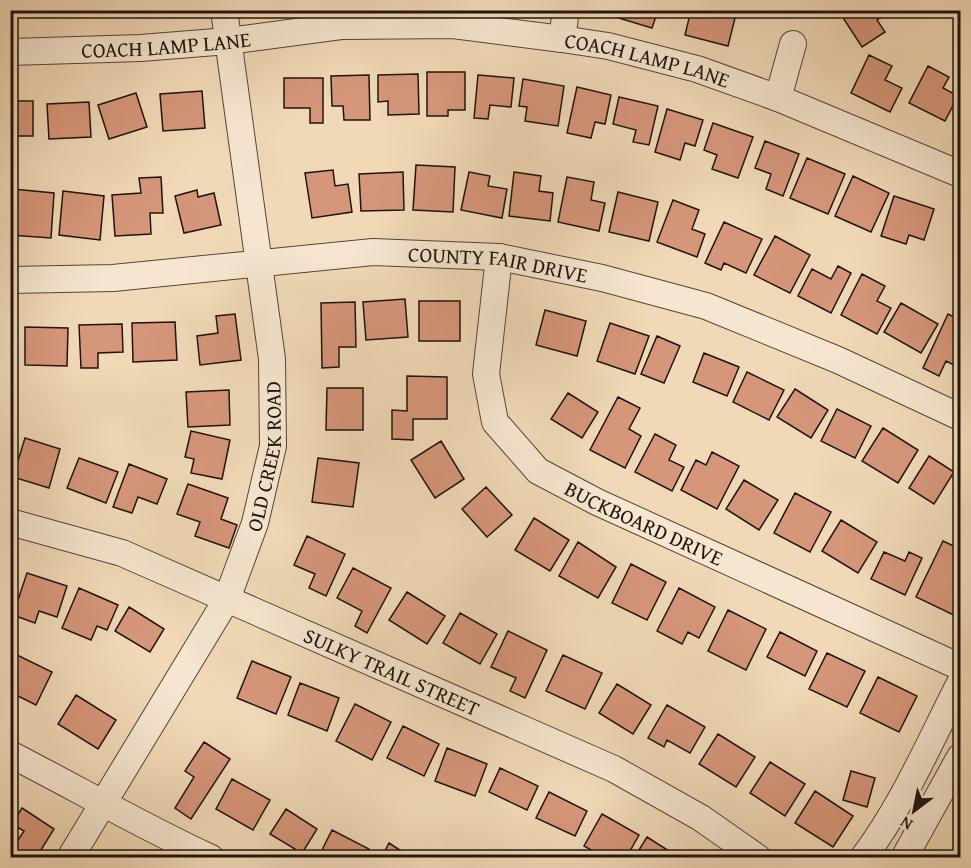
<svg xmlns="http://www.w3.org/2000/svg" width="971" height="868" viewBox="0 0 971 868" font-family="'Gentium Book Plus',serif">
  <rect width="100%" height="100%" fill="#f1d9b7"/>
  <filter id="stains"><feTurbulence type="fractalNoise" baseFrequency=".00333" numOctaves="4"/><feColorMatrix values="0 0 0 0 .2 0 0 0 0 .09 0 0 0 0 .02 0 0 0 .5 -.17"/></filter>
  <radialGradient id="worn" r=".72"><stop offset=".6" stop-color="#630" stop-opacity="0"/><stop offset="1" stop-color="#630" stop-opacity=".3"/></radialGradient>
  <path fill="#d6967a" stroke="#1f140e" stroke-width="1.5" d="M613,10H658L652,28L612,16Z
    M691,10L710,13L711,10H737L728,46L685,35Z
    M845,10H892L877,20L885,32L862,47L840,13Z
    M869,55L892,66L885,80L902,88L890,112L851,93Z
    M928,66L949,77L943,88L958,96L945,121L909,103Z
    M427,72H465V110H448V116H427Z
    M418,74L419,114L388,115V101L378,102V75Z
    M369,75L370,120H344L343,106H332L331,76Z
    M478,75L514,78L511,107L490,105L488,119L474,118Z
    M284,78H323V123H310V108H284Z
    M523,79L564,86L558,126L525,121L527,107L519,106Z
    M577,87L611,95L605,124L595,122L591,138L567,133Z
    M202,91L205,128L163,131L160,94Z
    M136,93L147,127L109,139L98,105Z
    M619,97L658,106L649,145L633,142L636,130L613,124Z
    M10,101H33V136H10Z
    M89,102L91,137L49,139L47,104Z
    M960,107V125L954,122Z
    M667,109L703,120L695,146L685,143L680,160L655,152Z
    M713,123L753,137L738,178L712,169L717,155L704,150Z
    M765,141L799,154L783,196L766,189L771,174L755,168Z
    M807,158L845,174L828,214L790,198Z
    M416,165L455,167L453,212L413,210Z
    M333,170L335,186L348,184L352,212L312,218L305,173Z
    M403,172L404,210L361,211L359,174Z
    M469,172L490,176L488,186L507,189L502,218L461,210Z
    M514,172L541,176L539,191L553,193L550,221L509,216Z
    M853,176L889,193L871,232L835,216Z
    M161,177L163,213H150L151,234L115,236L112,195L141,193L139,178Z
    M567,177L594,182L591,200L605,203L599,231L558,222Z
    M13,189L54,193L51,238L10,235Z
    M197,190L198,197L214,193L221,225L184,233L175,196Z
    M63,191L104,196L100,240L59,235Z
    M618,192L658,202L649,241L609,232Z
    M894,196L934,209L924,240L909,235L906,244L881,236Z
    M673,200L699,210L692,229L705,234L697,257L657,242Z
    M724,222L762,239L746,273L724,263L721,270L705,263Z
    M775,236L810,255L790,293L754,275Z
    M838,266L851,273L831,313L798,296L812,269L831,279Z
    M862,274L885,286L877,301L891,308L877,334L841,315Z
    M405,299L408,337L366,340L363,302Z
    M419,301H460V341H419Z
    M355,302L356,347H339V367L322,368L321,303Z
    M901,303L938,324L921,353L884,332Z
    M545,310L586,321L577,356L536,345Z
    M235,314L241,360L200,365L197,336L218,333L216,316Z
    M948,314L960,320V368L946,361L939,376L923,368Z
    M175,322L177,360L133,362L132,323Z
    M610,323L649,336L635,374L597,361Z
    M122,324L123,352L98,353V368H81L79,325Z
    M25,327L68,328L67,366L25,365Z
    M10,329H14V363H10Z
    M657,336L680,346L664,383L641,374Z
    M704,353L739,367L727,396L693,382Z
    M747,372L784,390L769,420L733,402Z
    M407,376L447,377V419H413V440L392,439V410L407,411Z
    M327,388H363V430H326Z
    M795,389L828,410L811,438L777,417Z
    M229,390L230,425L188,427L186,392Z
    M568,393L598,412L582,438L551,419Z
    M618,397L640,408L629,429L641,436L625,468L590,450Z
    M837,409L871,426L855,458L821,441Z
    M883,428L918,450L898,483L862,461Z
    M191,431L230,440L222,479L191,473L194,459L185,457Z
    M655,434L676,445L669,460L684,467L672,491L635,472Z
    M25,438L60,449L49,488L13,477Z
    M441,441L464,479L435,498L411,460Z
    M712,452L739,466L717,509L681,490L696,460L706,465Z
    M929,456L954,472L934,504L909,488Z
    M79,458L118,472L106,503L67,488Z
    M318,458L359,463L353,507L312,502Z
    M129,464L167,479L157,504L138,497L132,513L113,507Z
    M744,480L778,500L759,530L726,509Z
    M188,484L228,498L221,519L237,525L229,548L195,536L200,522L177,514Z
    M486,487L512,515L487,537L462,509Z
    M795,493L831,512L810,552L774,533Z
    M534,518L569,540L550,571L515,550Z
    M841,520L877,542L858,573L822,551Z
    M307,536L345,554L326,596L309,588L315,574L294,565Z
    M943,541L960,549V618L916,597Z
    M578,542L616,567L598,598L559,576Z
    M884,552L905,561L909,552L922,558L905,595L871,579Z
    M631,564L666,582L647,620L612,603Z
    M353,568L391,588L367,633L355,626L362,611L337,598Z
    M27,573L67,586L57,617L39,611L35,623L13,615Z
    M79,588L118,605L107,630L97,626L91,640L62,628Z
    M679,588L715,607L699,638L688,632L682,644L657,631Z
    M407,592L445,616L427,644L389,620Z
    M129,607L164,629L150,652L115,631Z
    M728,610L766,629L746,670L708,651Z
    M460,613L497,634L480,664L443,643Z
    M508,631L547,650L525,698L510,691L516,678L491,667Z
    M780,632L817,651L805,676L767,657Z
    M827,653L865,671L847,707L809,689Z
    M15,654L52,672L36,705L10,692V663Z
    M563,655L602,673L585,709L546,691Z
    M252,661L291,677L276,714L237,698Z
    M878,677L917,696L899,732L860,713Z
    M300,683L339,698L327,731L288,715Z
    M617,684L651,705L633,734L599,713Z
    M76,695L116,720L98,749L58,724Z
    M355,704L391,722L372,760L336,741Z
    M667,705L705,727L690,753L667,740L664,747L648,738Z
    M403,726L439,744L424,776L387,758Z
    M718,734L755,757L736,787L699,764Z
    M204,742L230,759L191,819L175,808L194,777L185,771Z
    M447,748L487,764L475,796L435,781Z
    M770,762L805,784L785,816L750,793Z
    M500,768L538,786L527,810L489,792Z
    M851,771L875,778L867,807L843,800Z
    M232,779L270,800L253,830L216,809Z
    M815,791L853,816L833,847L795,823Z
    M549,792L587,811L575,836L536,818Z
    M22,808L54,829L36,858H10V852L24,831L12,824Z
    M286,809L317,829L299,858H290L295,849L270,834Z
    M602,814L639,835L626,858H605L584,846Z
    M332,830L369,849L365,858H318Z
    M647,837L680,858H634Z
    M389,843L412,858H381Z"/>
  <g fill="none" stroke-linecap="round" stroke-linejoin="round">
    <defs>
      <g id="minor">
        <path d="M562,39L566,10"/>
        <path id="s1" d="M10,52L141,48L228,41L341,26L453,25L562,39L608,46L697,69L778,98L960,174"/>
        <path d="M778,98L793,44"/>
        <path id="s2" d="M499,257L486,374L495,422L538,471L597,502L960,667"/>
        <path id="s3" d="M10,280L113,278L373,252L499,257L602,278L706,306L838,360L960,417"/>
        <path id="s4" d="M10,522L122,553L614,769L701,818L758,858"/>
        <path d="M10,754C78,789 142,826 211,858"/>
        <path id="s5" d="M70,858L227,599L255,523L273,446L272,359L224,10"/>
        <path d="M863,858C903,805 930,741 960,683"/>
        <path d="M904,858L960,757"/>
      </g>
    </defs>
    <use href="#minor" stroke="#544538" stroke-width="28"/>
    <use href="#minor" stroke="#f6e6d0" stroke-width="26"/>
  </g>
  <g text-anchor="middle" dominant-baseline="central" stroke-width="6" stroke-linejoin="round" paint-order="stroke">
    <g font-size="21" fill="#1f140e" stroke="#f6e6d0">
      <text stroke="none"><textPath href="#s1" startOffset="156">COACH LAMP LANE</textPath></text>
      <text stroke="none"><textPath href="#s1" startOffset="642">COACH LAMP LANE</textPath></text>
      <text stroke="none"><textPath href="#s3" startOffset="490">COUNTY FAIR DRIVE</textPath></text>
      <text stroke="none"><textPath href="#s5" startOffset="452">OLD CREEK ROAD</textPath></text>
      <text stroke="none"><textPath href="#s2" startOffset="350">BUCKBOARD DRIVE</textPath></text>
      <text stroke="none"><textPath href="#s4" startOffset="411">SULKY TRAIL STREET</textPath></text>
    </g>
  </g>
  <rect width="971" height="868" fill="none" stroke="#f1d9b7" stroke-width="36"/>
  <rect x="12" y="12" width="947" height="844" fill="none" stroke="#1f140e" stroke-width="3"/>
  <rect x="18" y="18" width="935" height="832" fill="none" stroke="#1f140e" stroke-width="1.5"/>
  <g transform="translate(914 811) rotate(212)" stroke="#f6e6d0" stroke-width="4.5" paint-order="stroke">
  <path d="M0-4.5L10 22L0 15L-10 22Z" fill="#1f140e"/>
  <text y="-9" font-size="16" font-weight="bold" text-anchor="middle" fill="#1f140e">N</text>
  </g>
  <rect width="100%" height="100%" filter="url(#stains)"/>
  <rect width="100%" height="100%" fill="url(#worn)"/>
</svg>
